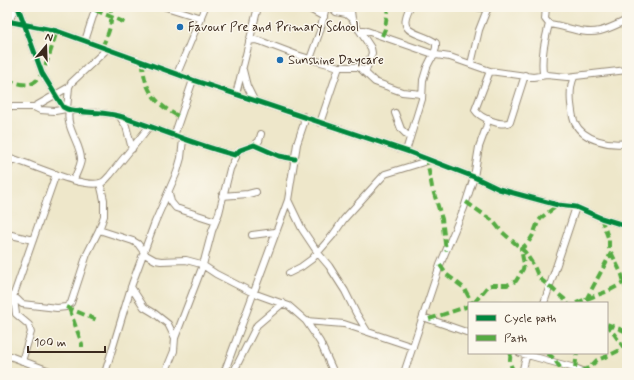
<svg xmlns="http://www.w3.org/2000/svg" width="634" height="380" viewBox="0 0 634 380" font-family="Mynerve,sans-serif">
  <rect width="100%" height="100%" fill="#fbf7ec"/>
  <filter id="ink" filterUnits="userSpaceOnUse"><feTurbulence type="fractalNoise" baseFrequency=".025" numOctaves="2"/><feDisplacementMap in="SourceGraphic" scale="8" xChannelSelector="R" yChannelSelector="G"/><feConvolveMatrix kernelMatrix="1 2 1 2 8 2 1 2 1" color-interpolation-filters="sRGB"/></filter>
  <filter id="wash" filterUnits="userSpaceOnUse"><feTurbulence type="fractalNoise" baseFrequency=".012" numOctaves="4" result="noise"/><feDisplacementMap in="SourceGraphic" scale="16" xChannelSelector="R" yChannelSelector="G"/><feGaussianBlur stdDeviation="0.9" result="paint"/><feColorMatrix in="noise" values="0 0 0 0 0 0 0 0 0 0 0 0 0 0 0 0 0 1.4 0 .05"/><feComposite in="paint" operator="in"/></filter>
  <g filter="url(#wash)">
    <rect width="100%" height="100%" fill="#eee7ca"/>
  </g>
  <g filter="url(#ink)">
    <g fill="none" stroke-linecap="round" stroke-linejoin="round">
      <defs>
        <path id="minor" d="M18,7L42,73L63,107L67,109C84,114 102,111 119,116C158,128 195,145 235,155L240,150L254,145L279,156L295,159
          M166,7L201,18
          M306,7L324,17
          M331,7L336,12L346,14L352,19L371,48L372,53L365,73
          M410,7C395,36 420,31 436,43V48L434,54
          M477,7L488,9
          M546,7L545,19L549,24C545,40 541,56 543,73L547,75
          M352,19L351,11L353,7
          M7,21L57,31L85,41L193,80L409,152L474,177L499,189L558,205L576,207L601,218L627,226
          M8,23L15,7
          M549,24C566,26 583,35 600,31C609,29 618,24 627,20
          M359,30H364L436,55
          M85,41L96,7
          M249,41L255,40L260,41L297,55L310,59L339,67H357L360,68L375,82L402,92L422,94
          M310,59L320,31L326,7
          M471,64L479,30L488,7
          M243,70L247,86L254,100
          M490,71L475,110C480,118 502,127 510,122L525,75
          M177,74L205,7
          M574,77C570,86 570,94 571,104C572,110 572,117 575,123C583,140 610,146 627,143
          M236,94L258,7
          M7,107H34L40,110L55,111L66,109
          M34,107L69,87
          M67,109L69,87L71,83L107,49
          M69,110C65,128 81,144 81,159C81,166 76,173 74,180
          M395,113L401,129L409,137
          M120,117L126,126L132,149
          M320,123L339,67
          M174,136L193,80
          M254,145L259,141L261,134
          M406,151L422,99L423,80L427,67L431,59L436,55L450,57L490,71L533,77L547,75L567,77L627,70
          M7,157C27,162 86,191 103,182C106,180 108,177 110,175L149,127
          M7,171L11,158
          M169,193L171,202L176,208L216,221
          M222,196L248,194L256,192
          M288,200L302,229L318,253L329,266L345,291L356,313L367,331
          M99,230L133,241L138,244L146,255L155,260L161,261L186,260L201,264L216,274L253,293L289,306L306,321L344,324L413,347
          M7,234L33,240
          M252,235L275,232
          M289,273L301,267L312,259L333,235L344,219L385,174L427,161
          M131,287L144,307L154,313L168,324L175,338
          M13,297L56,174
          M14,299L16,314L29,325L31,332L22,361
          M7,300L17,299L22,304L57,308L66,307L71,303L87,254L99,230L104,216V200L100,183
          M544,303L576,207
          M423,317L469,333
          M306,321L320,342L334,373
          M520,353L575,368L587,373
          M7,355L55,373
          M105,373L132,284L155,222L177,172L181,158L183,139
          M165,373L174,351L175,338L203,265L212,231L219,213L230,169L236,157L235,155
          M224,373L288,200L297,144L304,123L303,116
          M233,373L257,325L283,303
          M404,373L440,265L464,208L474,177L479,147L486,128L488,119
          M522,373L527,353"/>
      </defs>
      <use href="#minor" stroke="#948874" stroke-width="8"/>
      <use href="#minor" stroke="#fff" stroke-width="6"/>
      <path stroke="#55ab43" stroke-width="4" stroke-dasharray="8 4" stroke-linecap="butt" d="M95,10L126,23
        M382,36L385,29L388,7
        M102,47C108,35 114,21 110,7
        M143,62C143,89 156,105 180,117
        M7,80C14,82 24,86 31,84C45,79 52,44 57,31
        M423,159L427,161L432,187L442,219L446,251
        M466,202L493,221L501,231L525,252L534,266L539,278L554,290L550,287
        M601,218L609,240V248L622,275L627,292
        M440,265L446,274L464,288L472,303
        M550,287L569,303
        M586,300L611,253
        M474,303L488,286L492,285H507L516,281L523,269L524,264L521,249L528,243L533,235L538,222L542,217L558,205
        M576,303L608,291L627,281
        M66,307L97,320
        M69,308L82,344V347
        M429,319L469,306
        M607,324L627,332
        M511,353C509,361 510,366 515,373
        M547,353C557,359 556,365 564,371
        M575,368L577,353
        M581,371L589,368L597,360L610,355L624,348L607,324"/>
      <defs>
        <path id="cycleway" d="M18,7L42,73L63,107L67,109C84,114 102,111 119,116C158,128 195,145 235,155L240,150L254,145L279,156L295,159
          M7,21L57,31L85,41L193,80L409,152L474,177L499,189L558,205L576,207L601,218L627,226"/>
      </defs>
      <use href="#cycleway" stroke="#fbf7ec" stroke-width="8"/>
      <use href="#cycleway" stroke="#00873e" stroke-width="5"/>
    </g>
  </g>
  <g fill="#1f6fb2" stroke="#fbf7ec" stroke-width="1.5">
    <circle cx="180" cy="27" r="4"/>
    <circle cx="280" cy="60" r="4"/>
  </g>
  <g text-anchor="middle" dominant-baseline="central" stroke-width="3" stroke-linejoin="round" paint-order="stroke">
    <g font-size="13" fill="#3b2a1e" stroke="#fbf7ec" text-anchor="start">
      <text x="188" y="27">Favour Pre and Primary School</text>
      <text x="288" y="60">Sunshine Daycare</text>
    </g>
  </g>
  <rect width="634" height="380" fill="none" stroke="#fbf7ec" stroke-width="24"/>
  <rect x="468" y="302" width="140" height="52" fill="#fbf7ec" stroke="#aea59a"/>
  <rect x="476" y="315" width="20" height="6" fill="#00873e" stroke="#aea59a"/>
  <text x="504" y="322" font-size="12" fill="#3b2a1e">Cycle path</text>
  <rect x="476" y="335" width="20" height="6" fill="#55ab43" stroke="#aea59a"/>
  <text x="504" y="342" font-size="12" fill="#3b2a1e">Path</text>
  <g transform="translate(46 46) rotate(19)" stroke="#fbf7ec" stroke-width="3" paint-order="stroke">
  <path d="M0-3L7 15L0 10L-7 15Z" fill="#3b2a1e"/>
  <text y="-6" font-size="11" font-weight="bold" text-anchor="middle" fill="#3b2a1e">N</text>
  </g>
  <path d="M28 346v6h77v-6" fill="none" stroke="#3b2a1e" stroke-width="2"/>
  <text x="34" y="346" font-size="12" fill="#3b2a1e" stroke="#fbf7ec" stroke-width="3" paint-order="stroke">100 m</text>
</svg>
